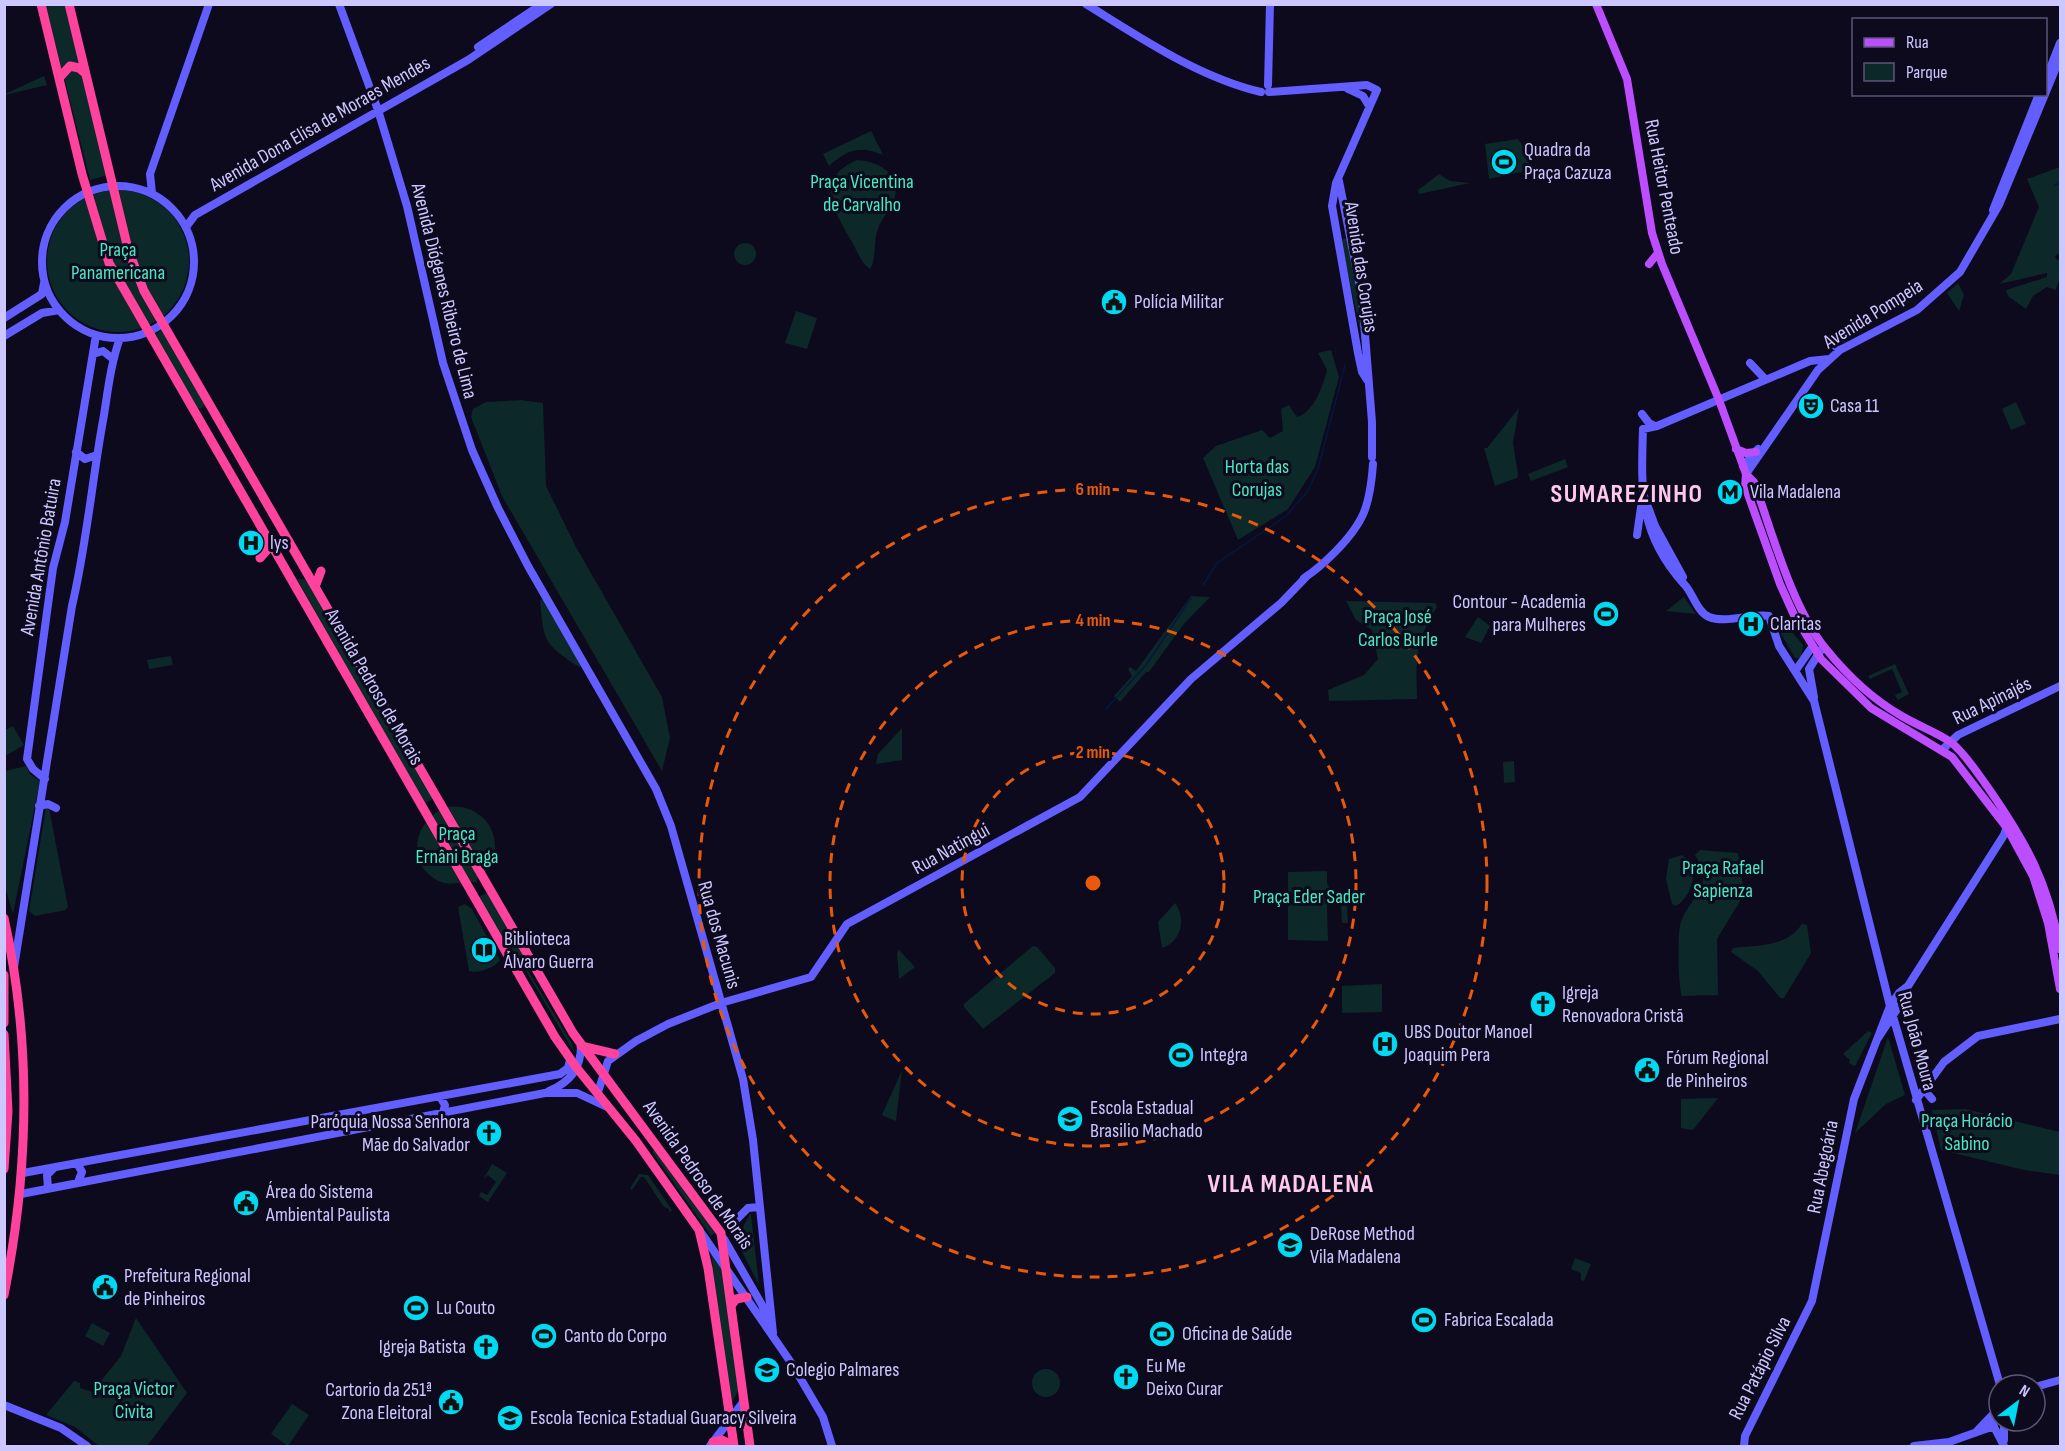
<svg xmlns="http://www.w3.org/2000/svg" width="2065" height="1451" viewBox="0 0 2065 1451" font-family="'Sofia Sans Condensed',sans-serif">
  <rect width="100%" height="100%" fill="#0d0a1e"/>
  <path fill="#0c2828" d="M45,5H66L81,66L61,70Z
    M71,70L83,74L108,175L90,180L64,77Z
    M44,76L47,85L5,95V94Z
    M871,131L883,155C860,145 847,150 829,166L823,154Z
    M1518,139L1524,147L1531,170L1489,179L1485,144Z
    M857,160C878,161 903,174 894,200C891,210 881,218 878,229C873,241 877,258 870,269C862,264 857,251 852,242C835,212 812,179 857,160Z
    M2060,167V253L2055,256L2057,260H2060V277L2056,290L2047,287L2033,296L2026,309L2008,296L2006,290L2047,277V273L1999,284L2011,274L2039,207L2027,179Z
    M1439,174L1450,181L1470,183L1419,194L1418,190Z
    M47 261a71 71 0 1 1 142 0a71 71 0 1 1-142 0Z
    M1347,238L1364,333L1361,334L1341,240Z
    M734 254a11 11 0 1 1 22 0a11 11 0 1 1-22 0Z
    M1958,283L1964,295L1959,311L1947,293Z
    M796,311L817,318L807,349L785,343Z
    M163,329L205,405L201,409L195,407L153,336Z
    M1331,350L1339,377L1315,467L1288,509L1238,540L1203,458L1216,446L1262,430L1270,438L1283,431L1281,409L1289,405L1297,417C1314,412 1323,386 1327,370L1318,353Z
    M521,400L543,403L546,486L576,547L662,697L670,738L662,771L502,496L471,417L473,409L486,402Z
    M2016,402L2026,424L2011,430L2002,409Z
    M1519,408L1513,443L1518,474L1517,478L1495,486L1484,448H1487Z
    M1565,459L1568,467L1531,481L1528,474Z
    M297,579L309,580L434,798L424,804Z
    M1191,596L1210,597L1183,625L1149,672H1146L1120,702L1114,696L1132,676L1128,669L1130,667L1136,671Z
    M1684,597L1696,614L1666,611Z
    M543,599L581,666L579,667C543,643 544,642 540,600Z
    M1346,601L1435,603L1437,607C1415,641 1416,660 1417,699L1329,701L1328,690L1364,675L1378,659L1372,630L1356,620Z
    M1478,617L1490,626L1481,643L1465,637Z
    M1782,620L1803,645L1801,658H1795L1777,627Z
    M171,656L173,665L149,669L147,660Z
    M1895,664L1909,694L1898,700L1895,695L1902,692L1892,669L1870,679L1868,676Z
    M13,726L24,745L5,756V730Z
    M902,728V760L876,764L878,754Z
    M1514,761L1515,782L1504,783L1503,762Z
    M26,766L30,774L40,781L13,914L5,887V771Z
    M46,807L49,808L68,907L65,910L35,916L29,911Z
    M447,807C491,801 513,853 477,879V883C467,879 453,887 441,882C403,865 414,819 447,807Z
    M1700,850L1738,853L1743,886L1740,901L1717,939L1718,995L1682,996C1678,985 1677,932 1681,922C1691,895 1716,887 1695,855Z
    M1682,855C1701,867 1693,895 1676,906L1672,904L1666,879L1669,859Z
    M1327,871V884L1332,891H1346L1348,923H1342L1341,904L1332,901L1327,906L1328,941L1288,940V872Z
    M488,892L527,958L517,963L477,898Z
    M1175,903C1187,918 1181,942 1162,948L1158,922Z
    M465,904L472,909L500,960C495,968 478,974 469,971L458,907Z
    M1802,924L1807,925L1811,953L1784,998H1780L1758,971L1731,952L1733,948C1759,945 1787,947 1802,924Z
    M1033,946L1037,947L1055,968V973L983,1029L964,1007V1004Z
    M899,950L915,967L899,979L897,953Z
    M527,969L571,1042L575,1054L526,971Z
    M1382,984V1012L1342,1013V986Z
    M1868,1031L1872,1033L1855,1066L1849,1063L1850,1060L1843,1054Z
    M1888,1037L1905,1095L1886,1104L1855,1133Z
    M902,1070L896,1121L882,1115Z
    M1718,1098L1693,1130L1681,1128V1099Z
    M1965,1109L2060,1132V1175L2024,1170L1941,1150L1932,1110Z
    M655,1149L715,1233L711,1236L652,1152Z
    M492,1164L507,1173L488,1202L479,1196L481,1192L487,1195L496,1182L488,1175L484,1178Z
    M639,1174L648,1175L672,1210L669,1213V1209L664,1207L644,1177H641L632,1190L630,1188Z
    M750,1214L751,1215L759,1285L736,1240Z
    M711,1253L717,1259L724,1275L738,1391L730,1406Z
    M1575,1258L1591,1264L1584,1281L1581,1280V1273L1571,1269Z
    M136,1318L187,1393L147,1446H99L75,1427L46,1415L74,1381L80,1383V1388L92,1392L121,1356Z
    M92,1323L110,1333L103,1346L85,1336Z
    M1032 1383a14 14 0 1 1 28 0a14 14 0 1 1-28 0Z
    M292,1404L309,1415L288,1446L271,1434Z"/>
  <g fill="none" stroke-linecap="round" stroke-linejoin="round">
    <path stroke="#04183d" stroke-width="1.5" d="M2055,185L2059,184
      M1203,585L1217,563L1286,516L1308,491L1318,469L1345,365
      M1106,709L1146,665L1191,598"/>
    <path stroke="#625eff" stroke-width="8" d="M339,4L378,110L407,206L443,363L472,450L498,508L528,566L656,789L671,826L743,1079L753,1140L773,1333
      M1086,4C1141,38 1198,77 1261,92
      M478,47L542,4
      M2046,79L2060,43
      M1268,85L1270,4
      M1348,89L1363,96L1369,106
      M1269,92L1367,85L1377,90L1336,183L1332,206L1358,353L1362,372L1367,380
      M1339,181L1362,297L1372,422V457
      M42 262a76 76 0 1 1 152 0a76 76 0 1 1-152 0Z
      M152,193L150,174L209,4
      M1993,210L2039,94
      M186,227L195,215L468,60L551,4
      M4,318L42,294L44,283
      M4,336L42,313L59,310
      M1830,342L1840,350
      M93,354L103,351L113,359
      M1829,359L1810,361L1657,426L1643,429C1641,492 1639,534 1684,584C1693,593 1697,612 1709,617C1726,624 1751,613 1769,616L1779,646L1814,701L1890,1006L2000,1385
      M1750,363L1765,379
      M1642,414L1649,423L1655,426
      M76,452L85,459L97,455
      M1743,466L1758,449
      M1746,474L1818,370L1840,350L1917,310L1960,272L1999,205L2060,58
      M1644,496L1655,526L1683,577
      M1637,535L1641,507
      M1304,578C1315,571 1325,562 1334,553C1364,523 1370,506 1373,464
      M1796,670L1812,647
      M1814,697L1809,669L1821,650
      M1942,750L1958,735L2060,686
      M45,779L33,769L27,759L53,568L65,522L96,335
      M39,806L48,804L56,808
      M14,967L72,606C87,543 92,479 104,415C108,389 111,363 120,338
      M1878,1038L1905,997L1908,986L2004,835L2008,823
      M1927,1085V1093L1932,1099
      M549,1091C569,1083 581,1069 581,1046
      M598,1092L608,1061L636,1041L668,1024L721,1003L811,977L847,924L1080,797L1191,679L1281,603L1307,576
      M440,1097L445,1105L443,1113
      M1916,1100L1944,1062L1978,1036L2060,1019
      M77,1163L82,1172L78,1182
      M23,1173L560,1074L568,1068L570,1060
      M48,1188L47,1175L54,1168
      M21,1194L545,1093H577L607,1107
      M736,1220L748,1208L759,1207
      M700,1231L792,1364L823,1417L832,1446
      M724,1239L762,1305L768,1322
      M2035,1387L2060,1380
      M4,1405L61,1428L87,1446
      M1992,1423L2004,1446
      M1977,1431L1999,1408
      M2004,1440V1421
      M710,1446L744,1401
      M1744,1446L1745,1436L1812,1301L1854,1099L1890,1006L1899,993L1908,986
      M1914,1446L1949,1442L1994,1426"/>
    <path stroke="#bd4eff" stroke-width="8" d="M1596,4L1627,79L1652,233L1662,264L1719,400L1746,474L1754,482C1772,532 1792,608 1826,649C1847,675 1871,698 1900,715C1916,725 1937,732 1952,743C1967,756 1978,774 1989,789C2027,844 2048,882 2060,949
      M1649,264L1658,253
      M1736,449L1746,453L1756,452
      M1746,474L1745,486L1780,584L1794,615L1821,659L1871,708L1952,757L2007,828L2033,876L2048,923L2060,989"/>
    <path stroke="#ff429c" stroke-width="9" d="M41,4L82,174L109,263L555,1037L576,1067L636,1141L699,1230L708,1268L734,1446
      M69,4L128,249L144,291L573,1033L721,1233L750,1446
      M60,77L70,66L79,68L85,73
      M260,558L267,550L269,541
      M315,587L321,571
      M4,918C32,1043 29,1170 4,1295
      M4,975V1023
      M4,1034L8,1111L4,1169
      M581,1046L615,1054
      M731,1306L736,1299L747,1297
      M713,1442L722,1440L734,1446"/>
  </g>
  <g fill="none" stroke="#e8590c" stroke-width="3" stroke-dasharray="10 8">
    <circle cx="1093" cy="883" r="131"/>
    <circle cx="1093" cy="883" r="263"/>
    <circle cx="1093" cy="883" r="394"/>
  </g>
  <defs>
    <symbol id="stadium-disc" viewBox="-11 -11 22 22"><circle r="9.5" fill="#00d9f2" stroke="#0d0a1e"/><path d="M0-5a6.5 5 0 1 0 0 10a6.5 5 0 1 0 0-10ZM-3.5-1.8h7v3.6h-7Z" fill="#111"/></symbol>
    <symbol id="civic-disc" viewBox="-11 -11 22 22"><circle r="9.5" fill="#00d9f2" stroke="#0d0a1e"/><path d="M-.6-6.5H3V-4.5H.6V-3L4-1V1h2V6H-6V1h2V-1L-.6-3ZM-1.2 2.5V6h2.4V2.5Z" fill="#111"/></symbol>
    <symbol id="theatre-disc" viewBox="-11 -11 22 22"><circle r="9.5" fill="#00d9f2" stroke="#0d0a1e"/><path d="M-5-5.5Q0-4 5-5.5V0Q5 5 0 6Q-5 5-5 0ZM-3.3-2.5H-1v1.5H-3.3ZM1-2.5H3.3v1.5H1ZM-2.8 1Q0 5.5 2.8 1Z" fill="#111"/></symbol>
    <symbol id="metro-disc" viewBox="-11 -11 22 22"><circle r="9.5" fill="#00d9f2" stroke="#0d0a1e"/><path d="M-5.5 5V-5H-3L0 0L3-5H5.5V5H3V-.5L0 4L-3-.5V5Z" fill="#111"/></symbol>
    <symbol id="hospital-disc" viewBox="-11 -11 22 22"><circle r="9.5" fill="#00d9f2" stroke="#0d0a1e"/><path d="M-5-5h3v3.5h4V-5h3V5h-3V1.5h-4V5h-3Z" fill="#111"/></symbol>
    <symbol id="library-disc" viewBox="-11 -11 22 22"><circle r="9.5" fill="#00d9f2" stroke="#0d0a1e"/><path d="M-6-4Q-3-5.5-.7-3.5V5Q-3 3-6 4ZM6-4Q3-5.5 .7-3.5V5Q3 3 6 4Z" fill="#111"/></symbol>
    <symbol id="church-disc" viewBox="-11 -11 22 22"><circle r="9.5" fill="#00d9f2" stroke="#0d0a1e"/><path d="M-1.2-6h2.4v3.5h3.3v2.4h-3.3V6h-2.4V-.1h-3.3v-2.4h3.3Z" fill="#111"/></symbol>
    <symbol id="school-disc" viewBox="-11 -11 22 22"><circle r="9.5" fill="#00d9f2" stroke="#0d0a1e"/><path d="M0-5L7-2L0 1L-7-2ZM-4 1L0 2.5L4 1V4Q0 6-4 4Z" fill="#111"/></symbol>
    <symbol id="university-disc" viewBox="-11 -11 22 22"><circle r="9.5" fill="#00d9f2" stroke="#0d0a1e"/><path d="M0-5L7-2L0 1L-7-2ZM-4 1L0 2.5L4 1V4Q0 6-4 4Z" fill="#111"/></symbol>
  </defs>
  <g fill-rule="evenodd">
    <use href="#stadium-disc" x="1489" y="147" width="30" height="30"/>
    <use href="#civic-disc" x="1099" y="287" width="30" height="30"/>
    <use href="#theatre-disc" x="1796" y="391" width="30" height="30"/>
    <use href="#metro-disc" x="1715" y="477" width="30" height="30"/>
    <use href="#hospital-disc" x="236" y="528" width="30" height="30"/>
    <use href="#stadium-disc" x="1591" y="599" width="30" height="30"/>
    <use href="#hospital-disc" x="1736" y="609" width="30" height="30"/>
    <use href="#library-disc" x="469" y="935" width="30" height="30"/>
    <use href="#church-disc" x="1528" y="989" width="30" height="30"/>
    <use href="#hospital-disc" x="1370" y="1029" width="30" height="30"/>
    <use href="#stadium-disc" x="1166" y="1040" width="30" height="30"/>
    <use href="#civic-disc" x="1632" y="1055" width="30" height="30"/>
    <use href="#school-disc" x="1055" y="1104" width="30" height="30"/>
    <use href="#church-disc" x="474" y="1118" width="30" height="30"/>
    <use href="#civic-disc" x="231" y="1188" width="30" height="30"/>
    <use href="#university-disc" x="1275" y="1230" width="30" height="30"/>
    <use href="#civic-disc" x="90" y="1272" width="30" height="30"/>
    <use href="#stadium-disc" x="401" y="1293" width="30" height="30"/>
    <use href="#stadium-disc" x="1409" y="1305" width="30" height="30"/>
    <use href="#stadium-disc" x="1147" y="1319" width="30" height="30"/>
    <use href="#stadium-disc" x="529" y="1321" width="30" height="30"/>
    <use href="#church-disc" x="471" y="1332" width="30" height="30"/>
    <use href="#school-disc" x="752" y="1355" width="30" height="30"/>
    <use href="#church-disc" x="1111" y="1362" width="30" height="30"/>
    <use href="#civic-disc" x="436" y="1387" width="30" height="30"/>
    <use href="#university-disc" x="495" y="1403" width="30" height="30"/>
  </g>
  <g text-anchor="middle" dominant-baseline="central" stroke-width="6" stroke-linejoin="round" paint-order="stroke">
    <g font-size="20" fill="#cdc7ff" stroke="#0d0a1e">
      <text transform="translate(320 124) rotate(-30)">Avenida Dona Elisa de Moraes Mendes</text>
      <text transform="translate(1664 187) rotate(79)">Rua Heitor Penteado</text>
      <text transform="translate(1361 267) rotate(81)">Avenida das Corujas</text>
      <text transform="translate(444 291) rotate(76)">Avenida Diógenes Ribeiro de Lima</text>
      <text transform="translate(1873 314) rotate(-32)">Avenida Pompeia</text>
      <text transform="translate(41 557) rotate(-80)">Avenida Antônio Batuira</text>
      <text transform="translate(374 687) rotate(60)">Avenida Pedroso de Morais</text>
      <text transform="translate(1992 701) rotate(-26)">Rua Apinajés</text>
      <text transform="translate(951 849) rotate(-29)">Rua Natingui</text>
      <text transform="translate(719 935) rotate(74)">Rua dos Macunis</text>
      <text transform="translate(1917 1041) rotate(75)">Rua João Moura</text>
      <text transform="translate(1823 1167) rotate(-79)">Rua Abegoária</text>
      <text transform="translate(698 1175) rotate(55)">Avenida Pedroso de Morais</text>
      <text transform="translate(1760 1368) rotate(-63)">Rua Patápio Silva</text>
    </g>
    <g font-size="20" fill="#cdc7ff" stroke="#0d0a1e" text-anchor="start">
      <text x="1524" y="150">Quadra da<tspan x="1524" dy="23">Praça Cazuza</tspan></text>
      <text x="1134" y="302">Polícia Militar</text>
      <text x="1830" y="406">Casa 11</text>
      <text x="1750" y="492">Vila Madalena</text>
      <text x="270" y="543">lys</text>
      <text x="1586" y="602" text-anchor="end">Contour - Academia<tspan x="1586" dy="23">para Mulheres</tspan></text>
      <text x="1770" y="624">Claritas</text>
      <text x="504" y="939">Biblioteca<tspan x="504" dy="23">Álvaro Guerra</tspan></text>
      <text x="1562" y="993">Igreja<tspan x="1562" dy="23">Renovadora Cristã</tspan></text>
      <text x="1404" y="1032">UBS Doutor Manoel<tspan x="1404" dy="23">Joaquim Pera</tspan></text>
      <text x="1200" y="1055">Integra</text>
      <text x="1666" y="1058">Fórum Regional<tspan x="1666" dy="23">de Pinheiros</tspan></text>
      <text x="1090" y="1108">Escola Estadual<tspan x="1090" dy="23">Brasilio Machado</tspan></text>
      <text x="470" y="1122" text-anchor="end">Paróquia Nossa Senhora<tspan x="470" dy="23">Mãe do Salvador</tspan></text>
      <text x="266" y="1192">Área do Sistema<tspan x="266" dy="23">Ambiental Paulista</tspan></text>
      <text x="1310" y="1234">DeRose Method<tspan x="1310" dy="23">Vila Madalena</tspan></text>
      <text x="124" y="1276">Prefeitura Regional<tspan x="124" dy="23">de Pinheiros</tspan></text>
      <text x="436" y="1308">Lu Couto</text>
      <text x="1444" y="1320">Fabrica Escalada</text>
      <text x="1182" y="1334">Oficina de Saúde</text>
      <text x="564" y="1336">Canto do Corpo</text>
      <text x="466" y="1347" text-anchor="end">Igreja Batista</text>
      <text x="1146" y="1366">Eu Me<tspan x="1146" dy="23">Deixo Curar</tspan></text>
      <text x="786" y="1370">Colegio Palmares</text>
      <text x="432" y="1390" text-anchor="end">Cartorio da 251ª<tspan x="432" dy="23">Zona Eleitoral</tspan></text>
      <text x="530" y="1418">Escola Tecnica Estadual Guaracy Silveira</text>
    </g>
    <g font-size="20" fill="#48eac2" stroke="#0d0a1e">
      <text x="862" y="182">Praça Vicentina<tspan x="862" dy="23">de Carvalho</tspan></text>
      <text x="118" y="250">Praça<tspan x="118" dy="23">Panamericana</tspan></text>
      <text x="1257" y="467">Horta das<tspan x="1257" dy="23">Corujas</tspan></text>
      <text x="1398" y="617">Praça José<tspan x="1398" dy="23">Carlos Burle</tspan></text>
      <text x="457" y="834">Praça<tspan x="457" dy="23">Ernâni Braga</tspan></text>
      <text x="1723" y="868">Praça Rafael<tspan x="1723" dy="23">Sapienza</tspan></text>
      <text x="1309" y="897">Praça Eder Sader</text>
      <text x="1967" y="1121">Praça Horácio<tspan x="1967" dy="23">Sabino</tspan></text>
      <text x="134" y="1389">Praça Victor<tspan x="134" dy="23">Civita</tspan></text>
    </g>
    <g font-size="26" font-weight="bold" letter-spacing="1.5" fill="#ffc9eb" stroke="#0d0a1e">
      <text x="1627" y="494">SUMAREZINHO</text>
      <text x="1291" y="1184">VILA MADALENA</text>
    </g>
  </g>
  <circle cx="1093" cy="883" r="9" fill="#e8590c" stroke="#0d0a1e" stroke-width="3"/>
  <g font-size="18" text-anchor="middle" font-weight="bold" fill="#e8590c" stroke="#0d0a1e" stroke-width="6" stroke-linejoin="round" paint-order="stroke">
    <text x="1093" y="495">6 min</text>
    <text x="1093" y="626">4 min</text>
    <text x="1093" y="758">2 min</text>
  </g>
  <rect width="2065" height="1451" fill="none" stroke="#cdc7ff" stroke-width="12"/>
  <rect x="1852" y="18" width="195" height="78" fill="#0d0a1e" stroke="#5a5678" stroke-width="1.5"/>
  <rect x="1864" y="38" width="30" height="9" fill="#bd4eff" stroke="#5a5678" stroke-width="1.5"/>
  <text x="1906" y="48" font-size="18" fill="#cdc7ff">Rua</text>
  <rect x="1864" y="63" width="30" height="18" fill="#0c2828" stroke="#5a5678" stroke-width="1.5"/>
  <text x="1906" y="78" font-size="18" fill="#cdc7ff">Parque</text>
  <g transform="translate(2017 1403) rotate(32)"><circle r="28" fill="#0d0a1e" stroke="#5a5678" stroke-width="1.5"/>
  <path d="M0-4.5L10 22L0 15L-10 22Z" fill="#00d9f2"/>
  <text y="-9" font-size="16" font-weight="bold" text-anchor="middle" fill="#cdc7ff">N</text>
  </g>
</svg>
